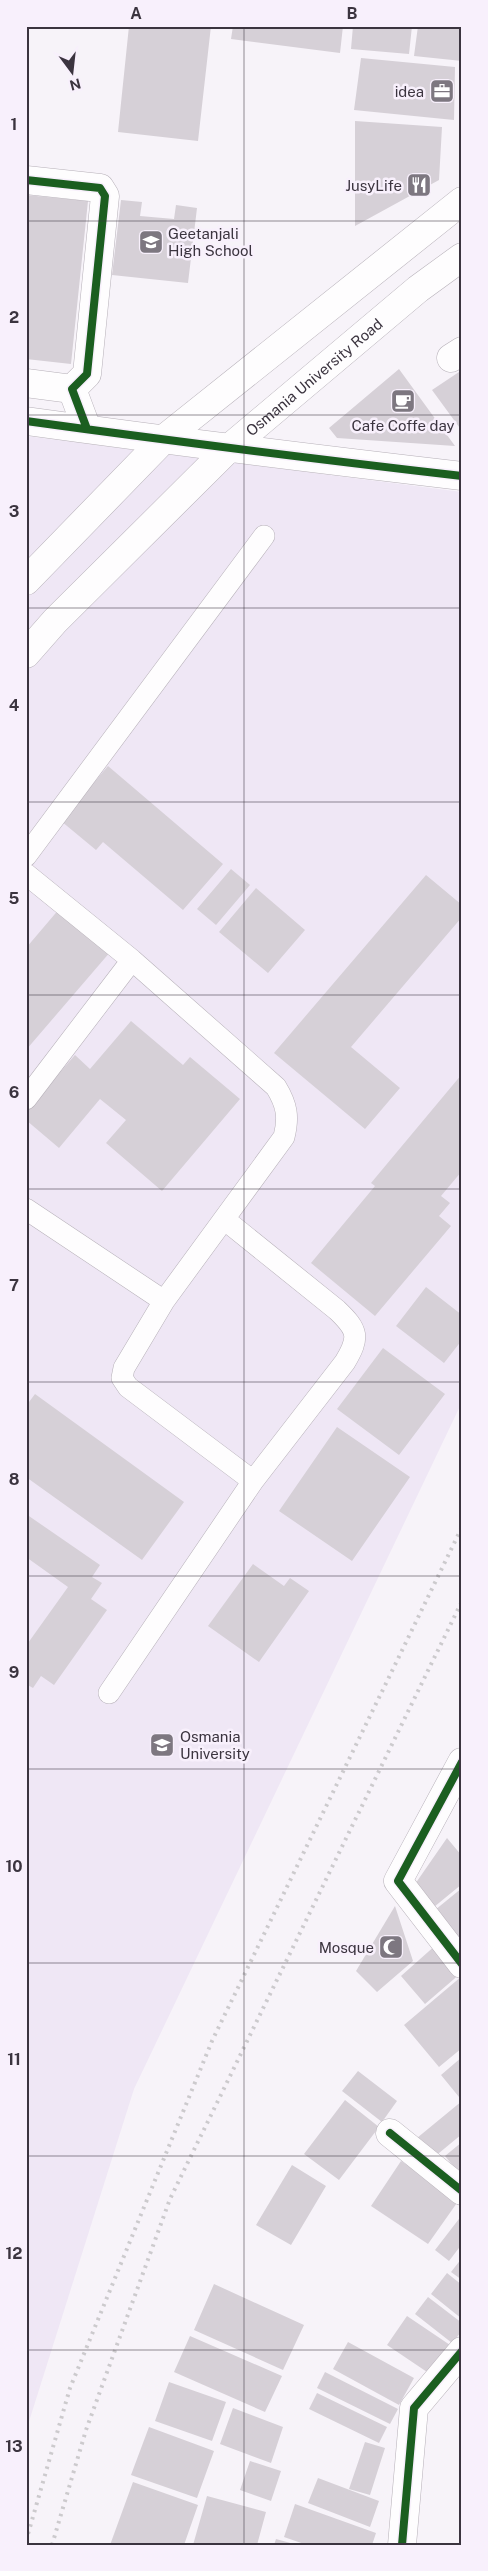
<svg xmlns="http://www.w3.org/2000/svg" width="488" height="2571" viewBox="0 0 488 2571" font-family="'Public Sans',sans-serif">
  <rect width="100%" height="100%" fill="#f7f3f9"/>
  <path fill="#efe7f5" d="M26,436L462,492V1402L134,2089L26,2431Z"/>
  <path fill="#d6d0d7" d="M129,26H211L198,141L118,132Z
    M233,26H343L340,53L231,39Z
    M353,26H412L409,54L351,49Z
    M418,26H462V61L414,56Z
    M361,58L455,67L454,120L354,110Z
    M355,121L442,127L439,180L355,226Z
    M26,195L88,201L71,364L26,359Z
    M121,200L142,202L140,216L174,219L176,205L197,208L188,283L112,275Z
    M399,369L455,446L337,438L329,428Z
    M462,370V431L432,390Z
    M108,766L223,864L183,910L103,842L96,850L61,821Z
    M231,869L250,885L216,925L197,909Z
    M426,875L462,905V917L351,1047L400,1088L365,1129L274,1053Z
    M256,888L305,930L268,973L219,932Z
    M60,908L111,951L26,1050V948Z
    M131,1021L183,1065L190,1057L240,1099L162,1191L106,1143L126,1120L100,1099L59,1148L26,1120V1111L75,1055L90,1069Z
    M462,1074V1171L441,1196L450,1203L439,1216L451,1226L375,1316L311,1263L375,1186L371,1183Z
    M426,1287L462,1315V1340L444,1363L396,1326Z
    M383,1348L445,1394L399,1455L337,1409Z
    M35,1394L184,1502L142,1560L26,1477V1406Z
    M337,1427L410,1477L352,1561L279,1511Z
    M26,1514L100,1565L92,1577L102,1583L91,1599L107,1610L54,1685L41,1676L33,1688L26,1684V1642L28,1643L68,1587L26,1557Z
    M253,1564L284,1586L290,1578L309,1591L259,1662L208,1626Z
    M447,1838L462,1856V1884L434,1907L413,1887Z
    M462,1888V1937L458,1940L435,1910Z
    M395,1906L413,1961L377,1992L356,1971Z
    M437,1944L461,1973L425,2004L401,1976Z
    M462,1976V2048L439,2067L404,2025Z
    M462,2057V2095L459,2097L441,2075Z
    M358,2071L397,2101L382,2122L342,2091Z
    M345,2100L379,2127L339,2180L304,2154Z
    M462,2101V2134L433,2158L417,2138Z
    M462,2142V2177L445,2156Z
    M401,2161L459,2200L428,2244L371,2206Z
    M292,2165L326,2186L291,2245L256,2225Z
    M462,2215V2244L449,2261L435,2250Z
    M462,2258V2280L451,2272Z
    M447,2273L462,2285V2319L431,2294Z
    M214,2284L304,2325L283,2370L194,2330Z
    M428,2297L462,2323V2331L452,2343L415,2314Z
    M407,2316L450,2345L430,2374L387,2345Z
    M190,2336L282,2376L265,2412L174,2372Z
    M348,2342L414,2378L399,2405L333,2369Z
    M325,2372L398,2409L390,2424L317,2388Z
    M169,2382L226,2402L212,2441L155,2421Z
    M317,2393L387,2427L379,2443L309,2409Z
    M233,2408L283,2427L271,2463L220,2444Z
    M149,2427L214,2451L197,2498L131,2475Z
    M365,2442L385,2448L370,2495L349,2489Z
    M250,2461L281,2471L271,2501L240,2490Z
    M318,2478L379,2501L370,2527L308,2503Z
    M133,2482L198,2505L184,2545H110Z
    M207,2496L266,2512L257,2545H193Z
    M295,2504L376,2533L372,2545H307L284,2537Z
    M276,2539L294,2544V2545H274Z"/>
  <g fill="none" stroke-linecap="round" stroke-linejoin="round">
    <defs>
      <path id="service" d="M26,856L264,536
        M26,874L132,960L276,1087C287,1105 289,1117 284,1137L224,1219L337,1310C358,1330 360,1337 345,1362L253,1481L109,1693
        M26,1099L132,960
        M26,1209L164,1301
        M224,1219L164,1301L124,1368L122,1378L128,1387L253,1481"/>
      <path id="minor" d="M26,180L100,188L105,196L87,374L72,389L87,429
        M451,358L462,351
        M26,383L72,389
        M26,421C171,441 316,459 462,476
        M462,1762L398,1881L462,1964
        M390,2133L462,2191
        M402,2545L414,2408L462,2351"/>
      <g id="secondary">
        <path d="M26,581L165,438L462,201"/>
        <path id="s1" d="M26,654L55,621L228,449L418,289L462,257"/>
      </g>
    </defs>
    <use href="#service" stroke="#b6b0b8" stroke-width="22"/>
    <use href="#minor" stroke="#b6b0b8" stroke-width="29"/>
    <use href="#secondary" stroke="#b6b0b8" stroke-width="29"/>
    <use href="#service" stroke="#fefdfe" stroke-width="21"/>
    <use href="#minor" stroke="#fefdfe" stroke-width="28"/>
    <use href="#secondary" stroke="#fefdfe" stroke-width="28"/>
    <path stroke="#cccacd" stroke-width="4" stroke-dasharray="2.5 5" stroke-linecap="butt" d="M26,2541L70,2388L212,2041L462,1527
      M52,2545L86,2430L170,2199L462,1601"/>
    <defs>
      <path id="cycleway" d="M26,180L100,188L105,196L87,374L72,389L87,429
        M26,421C171,441 316,459 462,476
        M462,1762L398,1881L462,1964
        M390,2133L462,2191
        M402,2545L414,2408L462,2351"/>
    </defs>
    <use href="#cycleway" stroke="#f8f0fc" stroke-width="11"/>
    <use href="#cycleway" stroke="#1b5e20" stroke-width="8"/>
  </g>
  <path fill="none" stroke="#3b343f" stroke-width="1" stroke-opacity="0.55" d="M244,26V2545M26,221H462M26,415H462M26,608H462M26,802H462M26,995H462M26,1189H462M26,1382H462M26,1576H462M26,1769H462M26,1963H462M26,2156H462M26,2350H462"/>
  <defs>
    <symbol id="office-square" viewBox="-11 -11 22 22"><rect x="-9" y="-9" width="18" height="18" rx="4" fill="#7d7780" stroke="#f8f0fc"/><path d="M-6-3h4V-5.5h4V-3h4V5H-6ZM-1-4.5V-3h2v-1.5ZM-6 0V1H6V0Z" fill="#fff"/></symbol>
    <symbol id="restaurant-square" viewBox="-11 -11 22 22"><rect x="-9" y="-9" width="18" height="18" rx="4" fill="#7d7780" stroke="#f8f0fc"/><path d="M-5-6h1v4h1v-4h1v4h1v-4h1v5L-1.5 .5V6h-2V.5L-5-1ZM5-6V6H3V1.5H1.5Q1.5-4 5-6Z" fill="#fff"/></symbol>
    <symbol id="university-square" viewBox="-11 -11 22 22"><rect x="-9" y="-9" width="18" height="18" rx="4" fill="#7d7780" stroke="#f8f0fc"/><path d="M0-5L7-2L0 1L-7-2ZM-4 1L0 2.5L4 1V4Q0 6-4 4Z" fill="#fff"/></symbol>
    <symbol id="cafe-square" viewBox="-11 -11 22 22"><rect x="-9" y="-9" width="18" height="18" rx="4" fill="#7d7780" stroke="#f8f0fc"/><path d="M-5.5-4.5H6V0H3Q3 3.5 0 3.5H-2.5Q-5.5 3.5-5.5 0ZM3-3.2v2h1.7v-2ZM-6 4.5H4V6H-6Z" fill="#fff"/></symbol>
    <symbol id="mosque-square" viewBox="-11 -11 22 22"><rect x="-9" y="-9" width="18" height="18" rx="4" fill="#7d7780" stroke="#f8f0fc"/><path d="M3.5-4.9A6 6 0 1 0 3.5 4.9A5 5 0 1 1 3.5-4.9Z" fill="#fff"/></symbol>
  </defs>
  <g fill-rule="evenodd">
    <use href="#office-square" x="428" y="77" width="28" height="28"/>
    <use href="#restaurant-square" x="405" y="171" width="28" height="28"/>
    <use href="#university-square" x="137" y="228" width="28" height="28"/>
    <use href="#cafe-square" x="389" y="387" width="28" height="28"/>
    <use href="#university-square" x="148" y="1731" width="28" height="28"/>
    <use href="#mosque-square" x="377" y="1933" width="28" height="28"/>
  </g>
  <g text-anchor="middle" dominant-baseline="central" stroke-width="5" stroke-linejoin="round" paint-order="stroke">
    <g font-size="15" fill="#3b343f" stroke="#f8f0fc" text-anchor="end">
      <text x="424" y="91">idea</text>
      <text x="402" y="185">JusyLife</text>
      <text x="168" y="233" text-anchor="start">Geetanjali<tspan x="168" dy="17">High School</tspan></text>
      <text x="403" y="425" text-anchor="middle">Cafe Coffe day</text>
      <text x="180" y="1736" text-anchor="start">Osmania<tspan x="180" dy="17">University</tspan></text>
      <text x="374" y="1947">Mosque</text>
    </g>
    <g font-size="15" fill="#3b343f" stroke="#f8f0fc">
      <text stroke="none"><textPath href="#s1" startOffset="400">Osmania University Road</textPath></text>
    </g>
  </g>
  <rect width="488" height="2571" fill="none" stroke="#f8f0fc" stroke-width="55"/>
  <g transform="translate(72 72) rotate(165)" stroke="#f8f0fc" stroke-width="4" paint-order="stroke">
  <path d="M0-4L9 19L0 12L-9 19Z" fill="#3b343f"/>
  <text y="-8" font-size="14" font-weight="bold" text-anchor="middle" fill="#3b343f">N</text>
  </g>
  <rect x="28" y="28" width="432" height="2516" fill="none" stroke="#3b343f" stroke-width="2"/>
  <g font-size="16" text-anchor="middle" font-weight="bold" fill="#3b343f">
    <text x="136" y="19">A</text>
    <text x="352" y="19">B</text>
    <text x="14" y="130">1</text>
    <text x="14" y="323">2</text>
    <text x="14" y="517">3</text>
    <text x="14" y="711">4</text>
    <text x="14" y="904">5</text>
    <text x="14" y="1098">6</text>
    <text x="14" y="1291">7</text>
    <text x="14" y="1485">8</text>
    <text x="14" y="1678">9</text>
    <text x="14" y="1872">10</text>
    <text x="14" y="2065">11</text>
    <text x="14" y="2259">12</text>
    <text x="14" y="2452">13</text>
  </g>
</svg>
